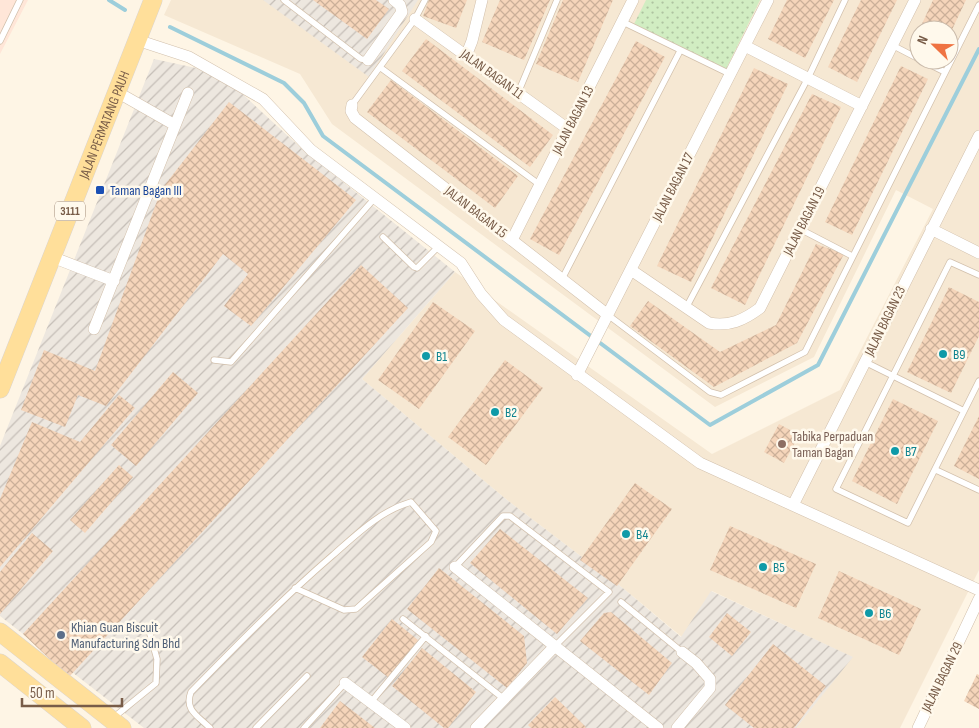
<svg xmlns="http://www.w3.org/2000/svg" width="979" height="728" viewBox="0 0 979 728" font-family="'Sofia Sans Condensed',sans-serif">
  <defs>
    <pattern id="industrial-furrows" width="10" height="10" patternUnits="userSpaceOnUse" patternTransform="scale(1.25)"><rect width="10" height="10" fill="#ede7df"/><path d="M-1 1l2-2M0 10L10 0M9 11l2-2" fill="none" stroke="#c5beb7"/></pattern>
    <pattern id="park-dots" width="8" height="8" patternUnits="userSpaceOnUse" patternTransform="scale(1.25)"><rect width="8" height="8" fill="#d1edc2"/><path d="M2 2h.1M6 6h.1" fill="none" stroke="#aec3a0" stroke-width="1.8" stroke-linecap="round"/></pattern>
    <pattern id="building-cross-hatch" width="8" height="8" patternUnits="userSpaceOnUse" patternTransform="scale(1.25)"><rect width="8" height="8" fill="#f5d5ba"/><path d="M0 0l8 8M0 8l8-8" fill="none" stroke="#cbb099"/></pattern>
  </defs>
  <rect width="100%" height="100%" fill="#fef5e5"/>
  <path fill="#f6e8d3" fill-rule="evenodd" d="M171,0H979V570L900,728H796L852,657L712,591L682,637L624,589L507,500L362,379L455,272L712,454L840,390L933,209L896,190L814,357L715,407L332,124L300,74L164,15ZM919,30H949V60H919Z"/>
  <path fill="#ffe6d8" d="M0,0H28L0,54Z"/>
  <path fill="url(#industrial-furrows)" d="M263,0H418L369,77Z
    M154,59L196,68L236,88L302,149L455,272L362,379L507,500L624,589L681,637L711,591L853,657L796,728H144L0,616V446Z"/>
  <path fill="url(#park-dots)" d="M646,0H760L726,69L634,24Z"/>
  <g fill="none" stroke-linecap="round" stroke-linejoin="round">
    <path stroke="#9dcedb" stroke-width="4" d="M109,0L125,10
      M170,27L284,83L304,103L323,136L710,425L818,365L979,49"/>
  </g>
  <path fill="url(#building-cross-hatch)" d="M313,0H376L389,9L367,39Z
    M429,0H467L456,28L423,16Z
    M500,0H550L524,60L482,42Z
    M563,0H613L578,82L536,64Z
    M787,0H834L805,58L768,39Z
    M861,0H897L857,82L828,67Z
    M933,0H966L949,36V30H919V44L914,41Z
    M426,39L553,135L530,167L402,71Z
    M636,41L665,57L559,255L530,239Z
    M901,66L928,79L852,235L825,222Z
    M754,68L788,84L691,282L657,266Z
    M391,80L518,176L495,208L367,112Z
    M812,94L841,107L745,305L711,288Z
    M229,102L356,200L251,326L224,306L248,274L223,254L106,406L78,395L65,427L21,410L44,350L95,371L161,190Z
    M816,244L844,254L797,343L714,387L630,326L648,301L720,352L776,325Z
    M361,265L408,308L69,677L23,634Z
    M949,287L979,302V336L951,393L907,372Z
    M433,302L475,331L419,409L378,380Z
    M505,360L543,388L486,465L448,437Z
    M173,372L198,393L136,466L111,445Z
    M119,395L135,408L0,567V499L32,422L80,442Z
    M893,399L938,421L897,504L852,481Z
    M979,416V479L954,466Z
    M779,424L799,435L784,463L764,452Z
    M119,465L133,477L85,533L70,520Z
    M635,483L672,509L617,586L580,560Z
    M730,526L816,564L796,608L710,570Z
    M500,529L588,598L557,634L470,563Z
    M32,533L53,551L0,614V572Z
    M439,568L524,636L527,663L507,688L407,609Z
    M839,571L921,609L899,655L818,618Z
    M611,612L672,663L649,695L580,641L604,613Z
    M727,613L751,632L732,656L709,637Z
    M392,619L418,640L389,678L362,657Z
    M773,644L826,686L794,728H754L725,705Z
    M422,648L476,692L448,728H444L392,686Z
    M977,674L979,675V709L964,701Z
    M555,697L586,727L585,728H531L528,725Z
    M340,701L375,728H320Z"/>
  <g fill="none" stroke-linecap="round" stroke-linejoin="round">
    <defs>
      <path id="lane" d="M284,0L361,59L368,60
        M623,22L730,74
        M0,41L20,0
        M892,45L919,59
        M921,60L945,72
        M381,68L540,185
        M518,93L557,0
        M352,105L415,19L425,0
        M800,229L852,256
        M383,237L414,267L417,268L439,246
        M979,275L950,262L836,489L908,523L979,381
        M562,279L680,51
        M686,308L808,78L845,0
        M608,315L710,392L721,395L805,352L979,5
        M214,360L231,362L374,199
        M865,362L964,411
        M936,470L979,490
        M455,567L503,516H510L609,592L555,646
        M621,602L682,652
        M403,619L504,699
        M371,702L426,636
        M113,718L156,683L157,659L148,627
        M210,728C198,716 184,710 191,692C237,645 283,598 333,555C357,534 380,511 411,502L436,531L431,542L356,609L344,610L295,588
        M256,728L307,676
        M304,728L345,683"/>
      <path id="street" d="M415,19L568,129
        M137,40L189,57L263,99L311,150L461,263L481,294L504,320L700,463L979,590
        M745,46L862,106
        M466,56L472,41L482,0
        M368,60L402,12L400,5L394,0
        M117,92L175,125
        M352,105L351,111L355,118L608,315
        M931,229L979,253
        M512,240L633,0
        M52,257L114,281
        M631,270L709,323C729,327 744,320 760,308L915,0
        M94,329L188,93
        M577,375L768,0
        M793,505L979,136
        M455,567L658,728
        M345,683L405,728
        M476,728L555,646
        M677,728L710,688V679L696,663L682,652
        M918,728L979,599"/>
      <g id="primary">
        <path id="s1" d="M0,389L153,0"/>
        <path d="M0,632L122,728"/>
        <path d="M0,663L82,728"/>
      </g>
    </defs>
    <use href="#lane" stroke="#d2c0ac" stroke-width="7"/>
    <use href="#street" stroke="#d2c0ac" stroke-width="12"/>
    <use href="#primary" stroke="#dcd5cf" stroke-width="19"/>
    <use href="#lane" stroke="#fff" stroke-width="5.5"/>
    <use href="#street" stroke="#fff" stroke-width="11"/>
    <use href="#primary" stroke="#ffdf9a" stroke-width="18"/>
  </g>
  <rect fill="#1a4fb4" stroke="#fff9ec" stroke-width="2" x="95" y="185" width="10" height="10" rx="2.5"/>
  <g fill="#0f9aa8" stroke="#fff9ec" stroke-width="2">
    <circle cx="943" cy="354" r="5"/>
    <circle cx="426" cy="356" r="5"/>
    <circle cx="495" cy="412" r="5"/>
    <circle cx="895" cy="451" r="5"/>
    <circle cx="626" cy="534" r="5"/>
    <circle cx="763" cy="567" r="5"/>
    <circle cx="869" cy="613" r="5"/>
  </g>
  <circle fill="#8d6e63" stroke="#fff9ec" stroke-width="2" cx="782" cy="444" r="5"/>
  <circle fill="#5c6f8a" stroke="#fff9ec" stroke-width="2" cx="61" cy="635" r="5"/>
  <g text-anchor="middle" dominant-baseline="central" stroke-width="5" stroke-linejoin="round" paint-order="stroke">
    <rect fill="#fff9ec" stroke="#a08b79" stroke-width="1" x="55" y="201.5" width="30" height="19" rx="4"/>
    <g font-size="12" font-weight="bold" fill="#785c48">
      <text x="70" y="211">3111</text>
    </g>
    <g font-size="14" fill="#785c48" stroke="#fff9ec">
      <text transform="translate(492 74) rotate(36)">JALAN BAGAN 11</text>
      <text transform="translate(573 120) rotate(-63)">JALAN BAGAN 13</text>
      <text stroke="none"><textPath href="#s1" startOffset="284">JALAN PERMATANG PAUH</textPath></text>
      <text transform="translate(673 187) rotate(-63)">JALAN BAGAN 17</text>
      <text transform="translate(476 212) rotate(38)">JALAN BAGAN 15</text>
      <text transform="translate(804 221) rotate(-63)">JALAN BAGAN 19</text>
      <text transform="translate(885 321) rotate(-64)">JALAN BAGAN 23</text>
      <text transform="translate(942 677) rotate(-64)">JALAN BAGAN 29</text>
    </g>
    <g font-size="14" fill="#164399" stroke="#fff9ec" text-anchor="start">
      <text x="110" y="190">Taman Bagan III</text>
    </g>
    <g font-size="14" fill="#0d838f" stroke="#fff9ec" text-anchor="start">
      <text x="953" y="354">B9</text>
      <text x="436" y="356">B1</text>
      <text x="505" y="412">B2</text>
      <text x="905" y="451">B7</text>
      <text x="636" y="534">B4</text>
      <text x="773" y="567">B5</text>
      <text x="879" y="613">B6</text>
    </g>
    <g font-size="14" fill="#785e54" stroke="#fff9ec" text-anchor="start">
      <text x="792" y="436">Tabika Perpaduan<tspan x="792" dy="16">Taman Bagan</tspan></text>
    </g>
    <g font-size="14" fill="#4e5e75" stroke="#fff9ec" text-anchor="start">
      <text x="71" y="627">Khian Guan Biscuit<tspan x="71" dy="16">Manufacturing Sdn Bhd</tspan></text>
    </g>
  </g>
  <g transform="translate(934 45) rotate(293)"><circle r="24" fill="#fff9ec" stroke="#c9baaa"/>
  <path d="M0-4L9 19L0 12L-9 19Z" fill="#ef7342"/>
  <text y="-8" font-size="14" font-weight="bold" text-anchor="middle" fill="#785c48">N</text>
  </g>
  <path d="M22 698v8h100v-8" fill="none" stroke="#785c48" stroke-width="2.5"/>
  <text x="30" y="698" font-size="15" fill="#785c48" stroke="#fff9ec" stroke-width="4" paint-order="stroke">50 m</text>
</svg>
